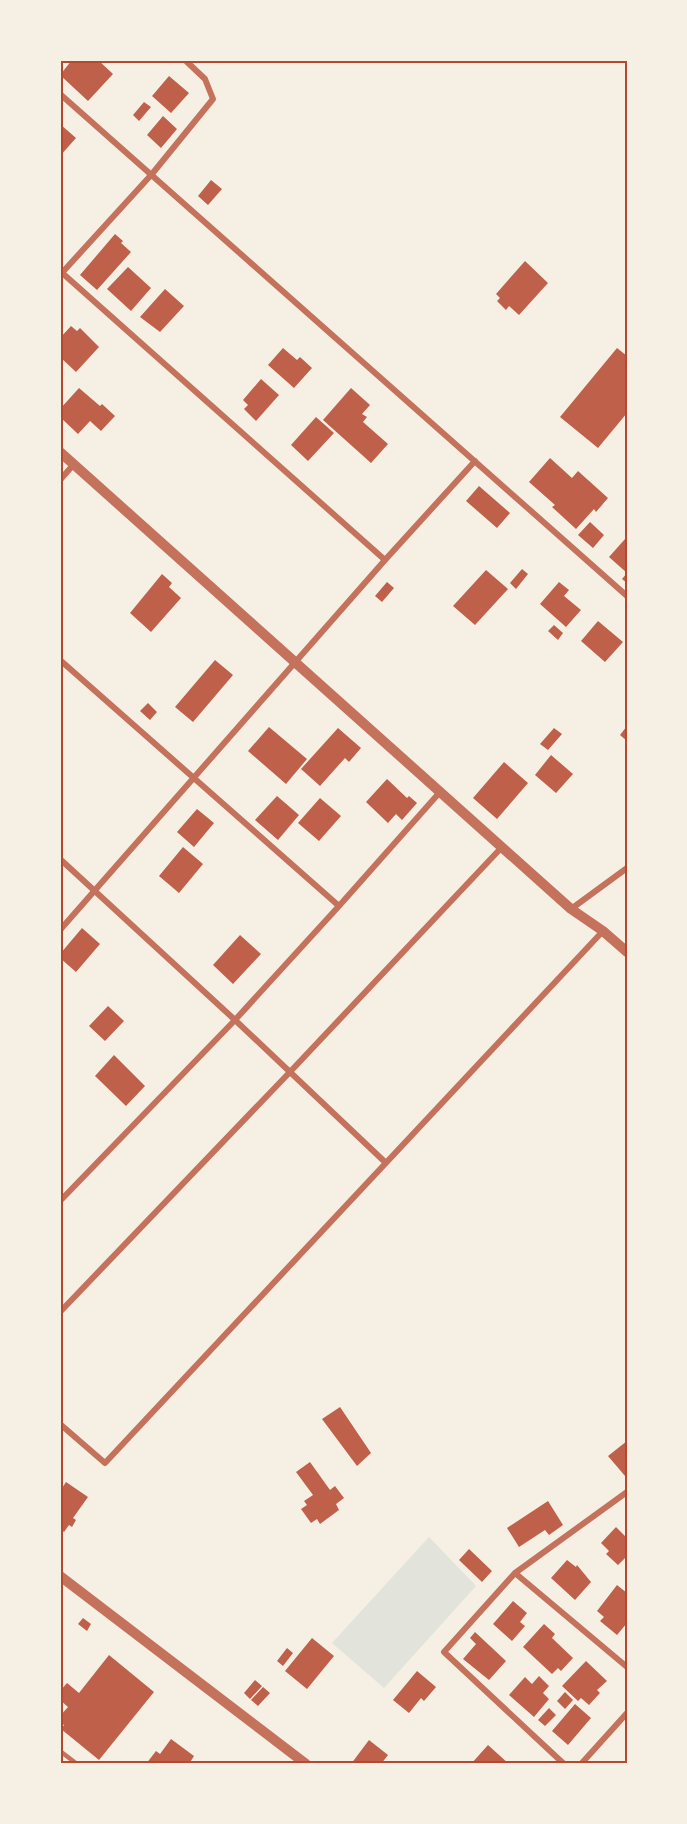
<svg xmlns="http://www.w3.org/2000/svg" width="687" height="1824" viewBox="0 0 687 1824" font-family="'Space Grotesk',sans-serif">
  <rect width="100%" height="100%" fill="#f6efe4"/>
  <path fill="#e2e4dc" d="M429,1537L476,1586L384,1688L332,1643Z"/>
  <path fill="#bf614a" d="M72,60H98L113,74L88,101L60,75Z
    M169,76L189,93L171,113L152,96Z
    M144,102L151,107L139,121L133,115Z
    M163,116L177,129L161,148L147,135Z
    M60,124L76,138L60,156Z
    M211,180L222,189L208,205L198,196Z
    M115,234L123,241L121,243L131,252L97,290L80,275Z
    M525,261L548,283L519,315L509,306L506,310L497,301L500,298L496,294Z
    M128,267L151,288L131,311L107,289Z
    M165,289L184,306L160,332L140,317Z
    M71,326L77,331L80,328L99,347L76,372L60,357V345L62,343L60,338Z
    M283,348L297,360L300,357L312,368L294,388L268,365Z
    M617,348L627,356V413L598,448L560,417Z
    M261,379L279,395L256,421L244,409L248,405L243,400Z
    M79,388L100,406L102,404L115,416L101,431L90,421L78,434L60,417V409Z
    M351,388L370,405L362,414L367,417L363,422L388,444L371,463L323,420Z
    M316,417L334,433L308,461L291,445Z
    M550,458L572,478L578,471L608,498L596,512L594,509L576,529L552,507L555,505L529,482Z
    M479,486L510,513L497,528L466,501Z
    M590,522L604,535L593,548L578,535Z
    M625,539L627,541V583L622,579L627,573L609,557Z
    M522,569L528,574L516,589L510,583Z
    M486,570L508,589L475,625L453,606Z
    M162,574L172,583L169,587L181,598L151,632L130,613Z
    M387,582L394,588L382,602L375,596Z
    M559,582L569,590L564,596L581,610L566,627L540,604Z
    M598,621L623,642L605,662L581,641Z
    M554,625L563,633L558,640L548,631Z
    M215,660L233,675L193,722L175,707Z
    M148,703L157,712L150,720L140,711Z
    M627,726V741L620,735Z
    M269,727L307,759L286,784L248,751Z
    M338,728L361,748L349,762L345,758L320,786L301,769Z
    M554,728L562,734L548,750L540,744Z
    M551,755L573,774L556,793L535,775Z
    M504,762L528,783L497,819L473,798Z
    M387,779L407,798L409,796L417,803L402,820L396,814L388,823L366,802Z
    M277,796L299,815L278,840L255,820Z
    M320,798L341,816L319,841L298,823Z
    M197,809L214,823L194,847L177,832Z
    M183,847L203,864L179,893L159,876Z
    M82,928L100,944L76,972L60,958V954Z
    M240,935L261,954L233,984L213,965Z
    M108,1006L124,1021L105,1041L89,1026Z
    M114,1055L145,1086L126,1106L95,1076Z
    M340,1407L371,1453L357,1466L322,1419Z
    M627,1441V1475L625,1476L608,1456Z
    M310,1462L330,1490L335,1486L344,1498L336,1504L339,1510L320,1524L317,1519L311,1523L301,1509L307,1505L304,1501L313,1495L296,1472Z
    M66,1482L88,1497L73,1518L76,1520L72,1527L69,1525L64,1532L60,1529V1491Z
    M548,1501L563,1525L549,1535L545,1530L519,1547L507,1528Z
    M616,1527L625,1536L627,1534V1556L618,1565L606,1554L609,1551L601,1543Z
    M469,1549L492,1571L482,1582L459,1560Z
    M567,1560L576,1567L577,1565L591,1582L575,1600L551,1578Z
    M617,1585L627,1593V1623L617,1635L600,1621L604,1617L597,1611Z
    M513,1601L527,1613L520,1622L525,1626L512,1641L493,1624Z
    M83,1618L91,1624L87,1631L78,1624Z
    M544,1624L555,1634L552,1638L573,1658L561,1671L558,1668L552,1674L523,1647Z
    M475,1632L506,1661L489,1680L463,1659L476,1644L470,1638Z
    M312,1638L334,1656L307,1689L285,1671Z
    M287,1648L293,1653L283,1666L277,1661Z
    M109,1655L154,1692L99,1760L61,1729L64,1725L60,1722V1716L68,1707L60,1700V1691L67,1683L79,1693Z
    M586,1661L607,1681L597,1690L600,1693L589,1705L581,1698L578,1701L562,1686Z
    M417,1671L436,1687L424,1701L421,1698L409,1713L393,1700Z
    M539,1676L549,1686L543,1693L549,1699L534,1717L509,1695L525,1677L532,1684Z
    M255,1680L262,1686L250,1699L244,1693Z
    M263,1687L270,1693L258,1706L251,1700Z
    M565,1692L573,1700L565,1709L557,1701Z
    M575,1704L591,1718L568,1745L552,1731Z
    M549,1708L556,1715L545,1726L538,1720Z
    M171,1739L194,1756L189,1764H146L156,1751L160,1754Z
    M369,1740L388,1755L381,1764H351Z
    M488,1745L509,1764H471Z"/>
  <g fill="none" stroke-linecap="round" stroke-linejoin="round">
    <path stroke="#c5725c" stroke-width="4.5" d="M60,1751L77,1764"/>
    <path stroke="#c5725c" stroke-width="6" d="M60,94L627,596
      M60,271L385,560
      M60,275L152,174L213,99L205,79L185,60
      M60,480L74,464
      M60,660L339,906
      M60,859L235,1020L386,1163
      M571,909L627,868
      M60,930L385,560L475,461
      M60,1201L235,1020L339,906L440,792
      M60,1312L289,1073L502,847
      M60,1424L105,1463L603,931
      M515,1573L627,1667
      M564,1764L444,1652L515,1573L627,1492
      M581,1764L627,1713"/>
    <path stroke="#c5725c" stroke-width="10" d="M60,452L571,909L603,931L627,952
      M60,1576L306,1764"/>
  </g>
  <rect width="687" height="1824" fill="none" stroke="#f6efe4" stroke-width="123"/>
  <rect x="62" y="62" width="564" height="1700" fill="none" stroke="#b5482f" stroke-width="2"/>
</svg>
